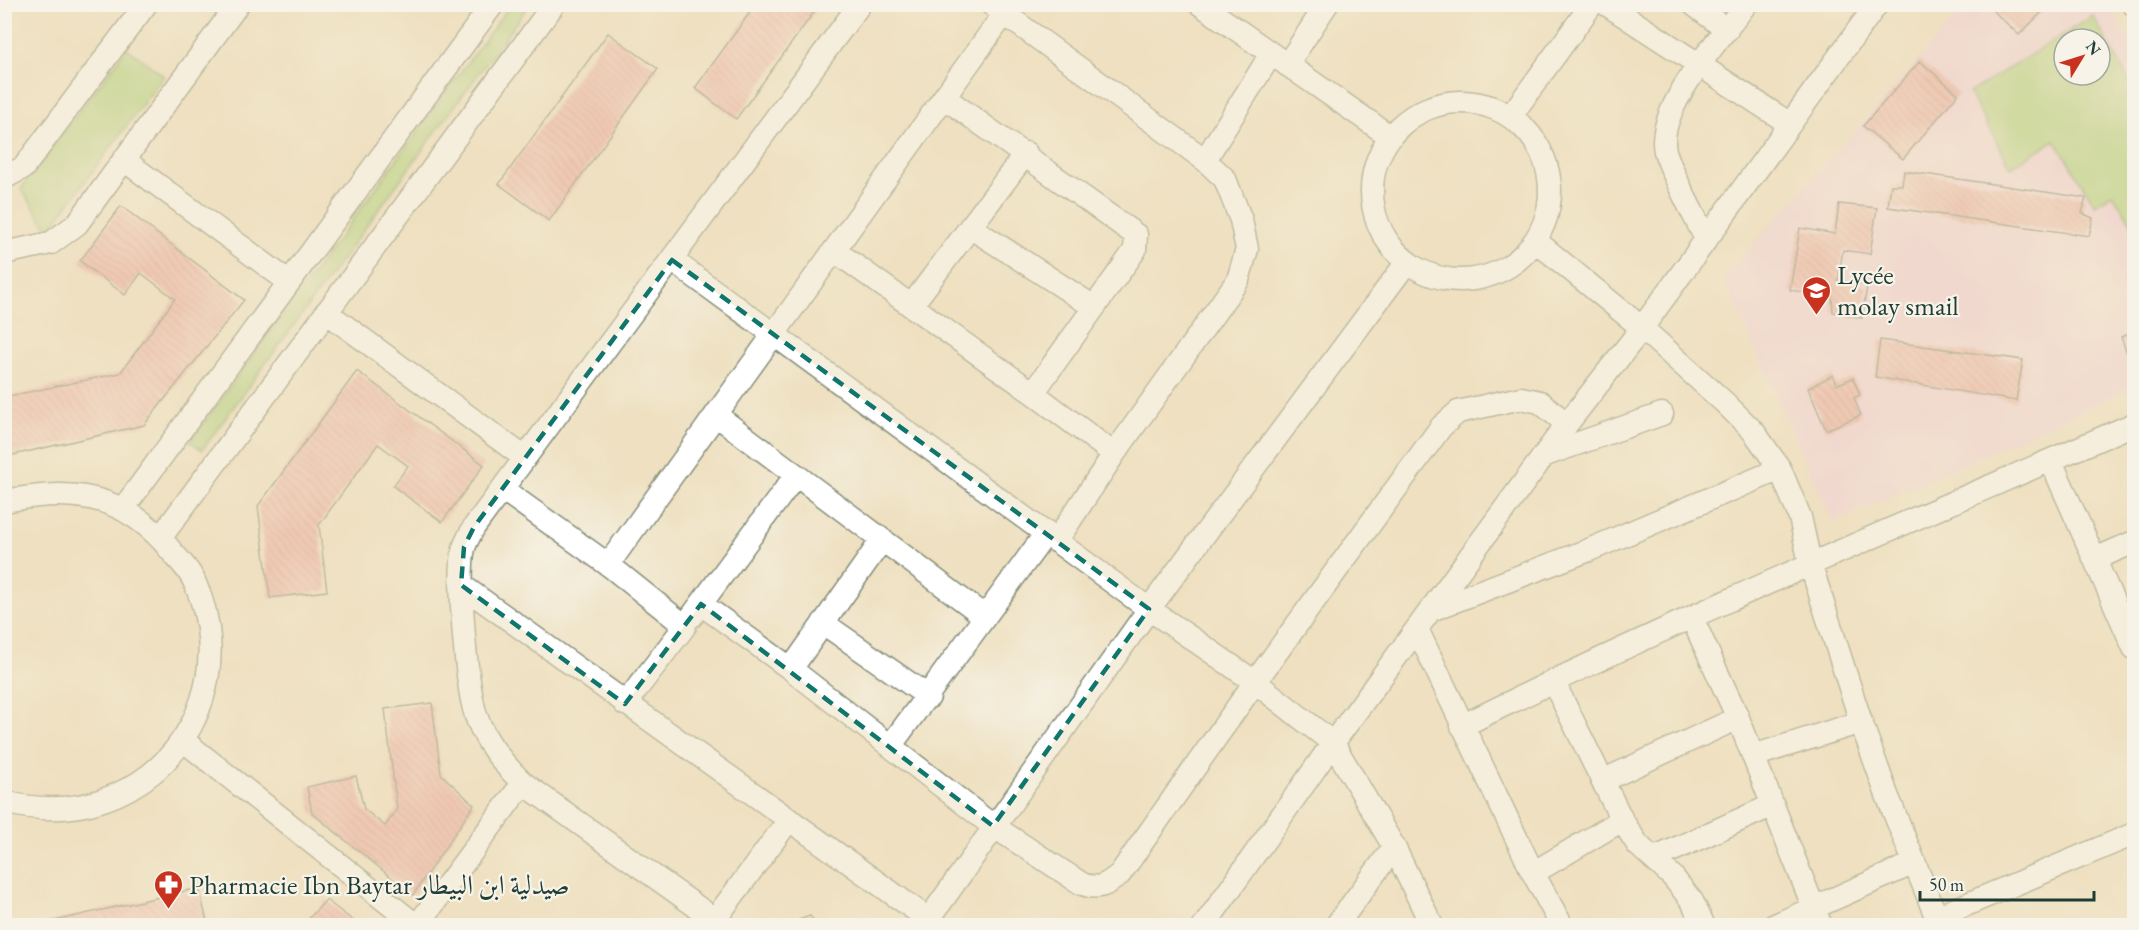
<svg xmlns="http://www.w3.org/2000/svg" width="2139" height="930" viewBox="0 0 2139 930" font-family="'EB Garamond',Amiri,serif">
  <defs>
    <pattern id="building-back-hatch" width="6" height="6" patternUnits="userSpaceOnUse" patternTransform="scale(1.5)"><rect width="6" height="6" fill="#f2aca5"/><path d="M-1 5l2 2M0 0l6 6M5-1l2 2" fill="none" stroke="#c38d87"/></pattern>
  </defs>
  <rect width="100%" height="100%" fill="#f7f3e8"/>
  <filter id="ink" filterUnits="userSpaceOnUse"><feTurbulence type="fractalNoise" baseFrequency=".0167" numOctaves="2"/><feDisplacementMap in="SourceGraphic" scale="12" xChannelSelector="R" yChannelSelector="G"/><feConvolveMatrix kernelMatrix="1 2 1 2 8 2 1 2 1" color-interpolation-filters="sRGB"/></filter>
  <filter id="wash" filterUnits="userSpaceOnUse"><feTurbulence type="fractalNoise" baseFrequency=".008" numOctaves="4" result="noise"/><feDisplacementMap in="SourceGraphic" scale="24" xChannelSelector="R" yChannelSelector="G"/><feGaussianBlur stdDeviation="1.35" result="paint"/><feColorMatrix in="noise" values="0 0 0 0 0 0 0 0 0 0 0 0 0 0 0 0 0 1.4 0 .05"/><feComposite in="paint" operator="in"/></filter>
  <g filter="url(#wash)">
    <rect width="100%" height="100%" fill="#eee0c0"/>
    <path fill="#f3cfdf" fill-rule="evenodd" d="M1967,5H2108L2134,49V387L1833,523L1723,278ZM2064,39H2100V75H2064Z"/>
    <path fill="#acd27c" stroke="#668858" stroke-width="1.5" fill-rule="evenodd" d="M510,5H529L202,450L190,441Z
      M2093,16L2134,90V227L2113,194L2095,205L2055,140L2011,167L1969,93ZM2064,39H2100V75H2064Z
      M127,48L164,76L49,230L21,189Z"/>
    <g id="blocks">
      <path fill="url(#building-back-hatch)" d="M756,4H820L736,119L695,88Z
        M1986,4H2050L2019,35Z
        M608,33L658,69L549,221L499,184Z
        M1920,61L1958,94L1903,159L1863,126Z
        M1904,171L2086,198L2082,213L2093,218L2089,236L1888,207L1891,185H1902Z
        M1839,204L1877,208L1870,254L1843,250L1838,280L1867,286L1862,318L1833,312L1832,297L1790,290L1800,228L1835,234Z
        M121,206L244,300L144,425L4,457V397L120,373L175,299L141,273L125,295L80,261Z
        M2134,332V354L2128,356L2121,337Z
        M1880,340L2023,360L2016,401L1875,377Z
        M357,371L484,465L442,522L393,486L408,466L378,444L319,525L327,591L270,598L258,506Z
        M1833,375L1836,385L1853,378L1860,395L1854,398L1861,415L1826,430L1808,388Z
        M432,703L441,774L474,805L413,895L312,813L307,787L356,776L364,809L385,826L397,810L385,709Z
        M199,888L208,926H45V923Z
        M326,900L360,926H302Z
        M810,916L818,926H785V925Z"/>
    </g>
  </g>
  <g filter="url(#ink)">
    <use href="#blocks" fill-opacity="0" stroke="#868e7a" stroke-width="1.5"/>
    <g fill="none" stroke-linecap="round" stroke-linejoin="round">
      <defs>
        <path id="minor" d="M991,4L1205,160L1225,179L1241,220L1247,249L1238,280L1114,454L1057,540
          M1200,4L1391,137
          M1606,4L1790,124
          M1693,4L1727,30
          M2134,4V5
          M1287,65L1327,4
          M945,98L1136,235L1135,250L1033,393
          M1372 191a89 89 0 1 1 178 0a89 89 0 1 1-178 0Z
          M1510,117L1592,4
          M124,160L289,282
          M1205,160L1271,54
          M4,178L24,167L146,4
          M970,227L1094,307
          M1706,239C1694,215 1672,175 1665,151C1655,108 1722,37 1746,4
          M1537,242L1642,328L1725,403L1754,432L1780,469L1800,517L1810,563L1861,722L1887,795L1940,926
          M835,251L1033,393L1114,454
          M4,253L51,243L77,224L238,4
          M672,260L1149,609L1255,682L1333,743L1394,847L1432,926
          M911,306L1026,153
          M326,312L525,458
          M716,415L984,616
          M1545,455L1662,414
          M2051,461L2134,648
          M502,489L610,566
          M4,501C34,496 61,492 90,498C123,504 153,527 172,552C180,561 190,571 194,581C230,658 202,749 128,789C89,810 47,813 4,802
          M123,509L493,4
          M161,537L554,4
          M2095,559L2134,542
          M461,585L938,926
          M701,604L791,669L993,826L1082,884C1099,890 1107,885 1120,874L1255,682L1441,427L1458,412L1521,398L1540,402L1567,424
          M1431,610L1589,550L1780,469
          M692,616L796,475
          M1692,618L1738,718L1821,926
          M823,623L929,697
          M1417,629L1533,873L1562,926
          M791,669L882,540
          M1553,681L1622,820L1638,845L1672,876L1692,901L1704,926
          M625,704L685,626L610,566L615,555L1004,14
          M1462,726C1682,616 1909,522 2134,424
          M184,741L417,926
          M891,745L1047,532
          M1753,756L1861,722
          M1602,781L1738,718
          M1653,859L1773,805
          M1533,873L1622,820
          M1937,917L2134,834
          M714,919L523,783C504,765 488,746 478,721C466,694 457,576 464,548C466,541 471,533 474,527L860,4
          M929,919L1149,609L1407,262
          M417,926L523,783
          M710,926L789,820
          M1204,926L1333,743L1567,424L1642,328L1877,4
          M1336,926L1394,847
          M1773,926L1914,863"/>
      </defs>
      <use href="#minor" stroke="#868e7a" stroke-width="25"/>
      <use href="#minor" stroke="#fff" stroke-width="22"/>
    </g>
  </g>
  <path d="M0 0H2139V930H0ZM672,260L1149,609L993,826L701,604L625,704L461,585L464,547L474,527Z" fill="#eee0c0" fill-opacity=".55" fill-rule="evenodd"/>
  <path fill="none" stroke="#0f766e" stroke-width="4.5" stroke-dasharray="12 8" stroke-linejoin="round" d="M672,260L1149,609L993,826L701,604L625,704L461,585L464,547L474,527Z"/>
  <defs>
    <symbol id="school-pin" viewBox="-11 -11 22 30"><path d="M0 17L-7.5 6A9.5 9.5 0 1 1 7.5 6Z" fill="#c8321e" stroke="#f7f3e8"/><path d="M0-5L7-2L0 1L-7-2ZM-4 1L0 2.5L4 1V4Q0 6-4 4Z" fill="#fff"/></symbol>
    <symbol id="pharmacy-pin" viewBox="-11 -11 22 30"><path d="M0 17L-7.5 6A9.5 9.5 0 1 1 7.5 6Z" fill="#c8321e" stroke="#f7f3e8"/><path d="M-2-6h4v4h4v4h-4v4h-4v-4h-4v-4h4Z" fill="#fff"/></symbol>
  </defs>
  <g fill-rule="evenodd">
    <use href="#school-pin" x="1800" y="274" width="33" height="45"/>
    <use href="#pharmacy-pin" x="152" y="868" width="33" height="45"/>
  </g>
  <g text-anchor="middle" dominant-baseline="central" stroke-width="4.5" stroke-linejoin="round" paint-order="stroke">
    <g font-size="27" fill="#1f3d34" stroke="#f7f3e8" text-anchor="start">
      <text x="1837" y="274">Lycée<tspan x="1837" dy="31">molay smail</tspan></text>
      <text x="189" y="884">Pharmacie Ibn Baytar صيدلية ابن البيطار</text>
    </g>
  </g>
  <rect width="2139" height="930" fill="none" stroke="#f7f3e8" stroke-width="24"/>
  <g transform="translate(2082 57) rotate(52)"><circle r="28" fill="#f7f3e8" stroke="#a1aaa0" stroke-width="1.5"/>
  <path d="M0-4.5L10 22L0 15L-10 22Z" fill="#c8321e"/>
  <text y="-9" font-size="16" font-weight="bold" text-anchor="middle" fill="#1f3d34">N</text>
  </g>
  <path d="M1920 891v9h174v-9" fill="none" stroke="#1f3d34" stroke-width="3"/>
  <text x="1929" y="891" font-size="18" fill="#1f3d34" stroke="#f7f3e8" stroke-width="4.5" paint-order="stroke">50 m</text>
</svg>
